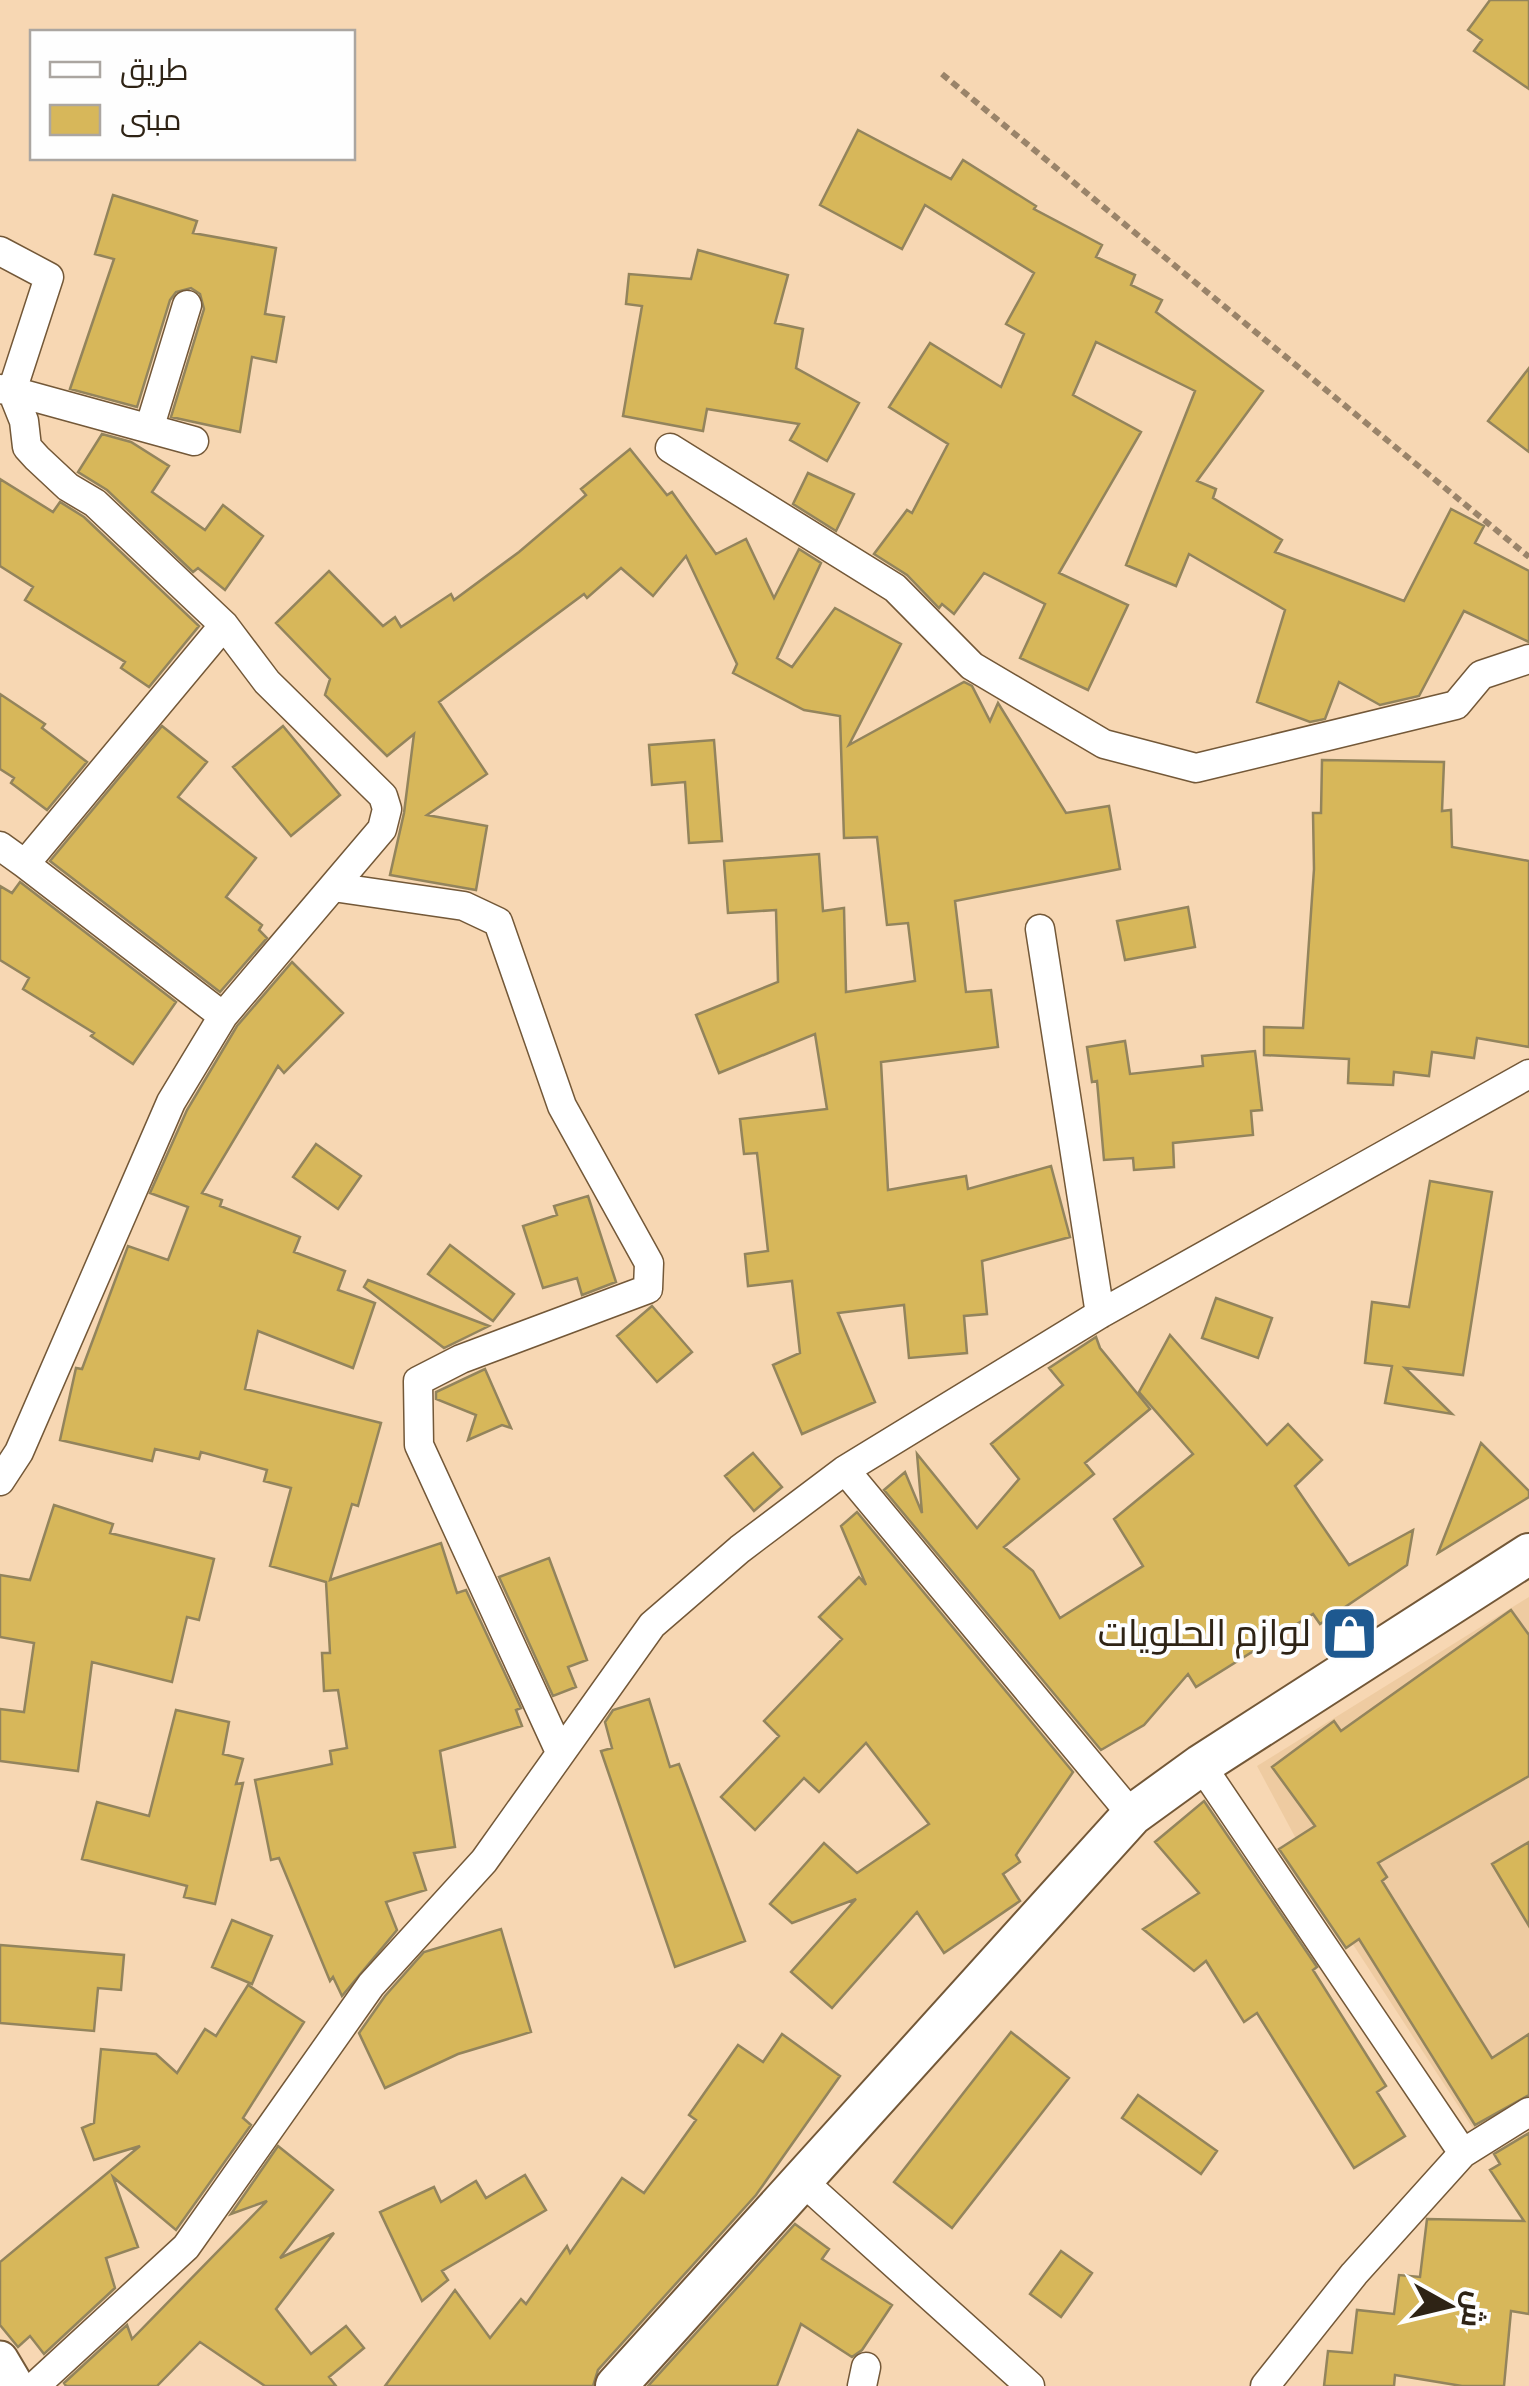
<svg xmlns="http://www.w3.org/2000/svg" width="1529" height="2386" viewBox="0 0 1529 2386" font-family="Signika,Cairo,sans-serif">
  <rect width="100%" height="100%" fill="#f7d7b3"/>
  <path fill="#eecba1" d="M1529,1597V2097L1474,2130L1352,1943L1257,1766Z"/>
  <path fill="#d7b75a" stroke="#93845c" stroke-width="2.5" d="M1490,0H1529V89L1474,51L1482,40L1468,30Z
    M858,130L951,179L963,160L1036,206L1034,209L1102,245L1096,257L1135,275L1131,285L1162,300L1156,312L1263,391L1197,481L1216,489L1213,498L1282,540L1275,552L1404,601L1451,509L1484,526L1475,543L1529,571V642L1464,611L1419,696L1380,705L1339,682L1325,719L1310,722L1257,702L1285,610L1189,554L1176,586L1126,565L1195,391L1096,342L1073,395L1141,432L1059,573L1128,605L1088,690L1020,658L1045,604L984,573L954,614L942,604L939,608L907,575L874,554L907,510L912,513L948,444L889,407L930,343L1001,387L1024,334L1006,324L1034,273L925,205L902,249L820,205Z
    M113,195L197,221L193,233L276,248L265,314L284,317L276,362L252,357L240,432L171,417L204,309L200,294L191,288L176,292L170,300L137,407L70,389L114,259L95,254Z
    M698,250L788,275L775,323L803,329L796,368L859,403L827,461L790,440L799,424L707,409L703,431L623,416L642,306L626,304L629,274L691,279Z
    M1529,368V452L1488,421Z
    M102,434L131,442L169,466L152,492L205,530L223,505L263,536L225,590L198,568L193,572L107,490L78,472Z
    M630,449L667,495L672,492L716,554L746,539L774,598L799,549L821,563L777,658L792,667L835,608L901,644L849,745L964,682L972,686L990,721L998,703L1066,813L1109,806L1120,869L955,901L966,992L991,990L998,1047L881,1062L888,1190L966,1176L968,1189L1051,1166L1070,1237L982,1261L987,1314L964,1316L967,1353L909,1358L904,1305L838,1313L875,1402L802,1434L773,1365L800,1353L792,1281L748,1286L745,1254L768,1251L757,1153L744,1154L740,1119L827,1109L815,1034L719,1073L696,1015L778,982L776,910L728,913L724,861L819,854L823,911L844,908L846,992L915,981L908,923L887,925L877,837L844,838L840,716L804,710L733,673L737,664L686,556L653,596L621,568L587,598L584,594L439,702L487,774L427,815L487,826L476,890L390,875L404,813L414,734L387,756L325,695L330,679L276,623L329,571L383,626L395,617L401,627L451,594L454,600L519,552L586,495L581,489Z
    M808,473L854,494L836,531L793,504Z
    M0,479L53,512L60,502L84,517L199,626L149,687L121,668L125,662L25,600L33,587L0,566Z
    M0,694L45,724L42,728L87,762L47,810L11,783L14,778L0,769Z
    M162,726L207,762L178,797L256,858L226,897L262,925L259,930L267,938L220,992L50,861Z
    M283,726L340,795L291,836L233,767Z
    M714,740L722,841L689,843L685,782L652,785L649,745Z
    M1322,760L1444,762L1442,811L1451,810L1452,847L1529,861V1047L1477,1038L1474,1058L1432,1052L1429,1076L1394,1072L1393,1085L1348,1083L1349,1059L1264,1055V1027L1303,1028L1314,869L1313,813H1321Z
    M20,882L176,1002L133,1064L91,1036L94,1033L23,989L29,978L0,960V886L12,893Z
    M1188,907L1195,947L1125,960L1117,921Z
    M292,962L343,1013L284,1073L278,1066L202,1193L222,1200L220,1206L300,1237L294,1252L345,1271L338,1290L375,1303L353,1368L258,1331L245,1389L381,1423L358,1506L352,1504L330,1580L441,1543L457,1593L466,1590L521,1708L516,1710L522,1726L440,1751L455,1847L414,1853L426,1890L386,1902L397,1930L342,1996L333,1977L330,1981L279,1858L271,1860L255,1780L332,1764L330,1751L347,1748L338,1690L324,1691L322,1653H330L326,1582L270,1566L291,1488L264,1481L267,1470L201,1452L199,1459L155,1449L152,1461L60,1440L76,1368L82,1369L128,1246L168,1260L188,1207L150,1193L187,1110L237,1026Z
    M1125,1041L1130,1074L1203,1066L1202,1056L1255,1051L1262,1110L1251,1111L1253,1135L1173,1143L1174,1167L1134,1170L1133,1158L1104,1160L1097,1081L1092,1082L1087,1047Z
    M316,1144L361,1176L338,1209L293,1177Z
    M1430,1181L1492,1192L1463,1375L1405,1368L1452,1414L1385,1403L1392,1366L1365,1363L1372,1302L1409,1307Z
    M588,1196L616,1282L582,1295L577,1278L543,1288L523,1226L557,1215L554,1206Z
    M450,1245L514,1294L493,1321L428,1274Z
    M368,1280L489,1326L444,1348L364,1287Z
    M1216,1298L1272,1318L1258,1358L1202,1338Z
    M652,1306L692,1352L657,1382L617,1336Z
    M1170,1335L1267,1445L1288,1424L1322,1460L1295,1486L1349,1565L1413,1530L1407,1565L1320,1624L1313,1614L1196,1687L1188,1674L1144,1725L1101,1750L884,1490L905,1472L922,1513L917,1454L977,1528L1019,1479L991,1444L1063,1385L1049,1368L1096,1337L1100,1348L1150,1409L1085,1463L1094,1474L1004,1547L1033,1571L1060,1618L1143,1566L1114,1519L1193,1454L1139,1392Z
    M485,1369L511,1428L502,1425L468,1440L476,1415L436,1399V1392Z
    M1481,1443L1529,1491V1497L1438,1553Z
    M753,1453L782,1487L754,1511L725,1476Z
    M54,1505L113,1524L110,1533L214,1559L199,1620L187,1617L172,1682L92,1662L78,1771L0,1761V1709L24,1712L34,1643L0,1637V1575L30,1580Z
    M857,1512L1073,1772L1016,1855L1020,1862L1003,1874L1020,1901L944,1953L917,1912L832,2008L791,1972L856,1899L792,1923L770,1904L824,1843L857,1873L929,1824L866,1743L819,1792L804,1778L755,1830L721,1797L779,1736L764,1721L842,1639L819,1617L859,1577L866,1585L841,1526Z
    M549,1558L587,1660L568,1667L576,1687L553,1696L499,1577Z
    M1511,1610L1529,1635V1776L1378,1863L1387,1877L1382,1881L1492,2058L1529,2034V2095L1475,2125L1359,1939L1346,1948L1279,1849L1315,1826L1272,1767L1334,1721L1341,1731Z
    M649,1699L670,1767L679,1764L745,1941L675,1967L601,1751L612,1748L605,1722L613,1710Z
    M176,1710L229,1722L223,1754L243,1759L236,1784L243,1783L215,1904L184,1897L187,1886L82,1859L97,1802L149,1816Z
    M1204,1801L1317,1967L1313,1970L1386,2086L1377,2092L1405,2136L1354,2168L1257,2013L1244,2022L1206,1961L1194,1971L1143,1929L1199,1893L1155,1842Z
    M1529,1842V1926L1492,1864Z
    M232,1920L272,1936L252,1984L212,1967Z
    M501,1929L531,2032L458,2054L385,2088L359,2033L385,1996L424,1952Z
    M0,1945L124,1955L121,1990L98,1988L94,2031L0,2023Z
    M248,1985L304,2022L243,2118L251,2125L176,2230L113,2177L138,2247L106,2258L115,2288L44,2354L30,2336L18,2347L0,2325V2262L140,2146L94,2160L82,2128L94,2123L101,2049L156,2054L177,2073L205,2029L216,2036Z
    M1011,2032L1069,2078L952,2228L894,2182Z
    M782,2034L840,2076L756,2195L598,2370L593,2386H385L455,2290L490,2338L521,2299L526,2304L567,2246L570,2253L622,2178L644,2193L696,2120L689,2115L738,2045L763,2062Z
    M1138,2095L1217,2151L1201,2174L1122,2118Z
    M1529,2133V2314L1511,2311L1504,2386H1462L1395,2375L1394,2386H1324L1328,2351L1352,2353L1357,2310L1394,2314L1399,2275L1420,2277L1427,2219L1524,2221L1490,2170L1500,2164L1494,2154Z
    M278,2146L333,2190L280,2258L334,2233L276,2309L311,2354L346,2326L364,2348L329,2377L336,2386H265L200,2342L157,2386H66L64,2383L127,2325L132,2339L267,2201L231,2214Z
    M525,2175L546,2210L442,2271L448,2280L422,2301L380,2212L434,2187L441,2202L476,2181L486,2198Z
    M795,2224L829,2249L822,2259L892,2305L862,2350L852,2357L801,2324L777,2386H648Z
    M1061,2251L1092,2273L1061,2317L1030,2294Z"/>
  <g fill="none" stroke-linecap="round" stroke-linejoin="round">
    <defs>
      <path id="minor" d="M0,251L49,277L12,391L0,389
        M12,391L194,441
        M150,426L187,305
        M670,448L895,588L972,666L1104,744L1196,768L1456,705L1481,675L1529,659
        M0,846L25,864
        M333,887L464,906L498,922L562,1106L649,1263L648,1289L461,1359L418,1381L419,1445L560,1752
        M1040,929L1100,1314
        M223,1016L25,864L224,625
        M845,1470L1132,1815
        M0,1481L19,1452L171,1102L223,1016L382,829L387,809L383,796L267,682L224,625L95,503L68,487L37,458L27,447L24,421L12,391
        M1201,1765L1463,2153
        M799,2178L1030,2386
        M35,2386L186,2247L371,1985L484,1861L652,1625L740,1549L845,1470L1100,1314L1529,1074
        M862,2386L866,2367
        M1265,2386L1354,2274L1463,2153L1529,2112"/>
      <path id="tertiary" d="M0,2359L16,2386"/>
      <path id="secondary" d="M616,2386L1132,1815L1201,1765L1529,1554"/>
    </defs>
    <use href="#minor" stroke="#735838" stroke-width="31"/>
    <use href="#tertiary" stroke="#735838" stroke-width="39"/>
    <use href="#secondary" stroke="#735838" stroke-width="44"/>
    <path stroke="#9a846a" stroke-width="6" stroke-dasharray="8 5" stroke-linecap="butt" d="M942,74L1529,557"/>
    <use href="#minor" stroke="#fff" stroke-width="28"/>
    <use href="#tertiary" stroke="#fff" stroke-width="35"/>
    <use href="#secondary" stroke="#fff" stroke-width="40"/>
  </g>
  <defs>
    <symbol id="shop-square" viewBox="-11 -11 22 22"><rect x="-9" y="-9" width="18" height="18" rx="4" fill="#1e5990" stroke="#fefefe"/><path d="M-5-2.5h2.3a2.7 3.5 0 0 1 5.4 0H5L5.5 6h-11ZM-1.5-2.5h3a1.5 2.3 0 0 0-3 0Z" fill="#fff"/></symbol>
  </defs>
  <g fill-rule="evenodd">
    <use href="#shop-square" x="1318" y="1602" width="63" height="63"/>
  </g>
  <g text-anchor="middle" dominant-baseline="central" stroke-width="8" stroke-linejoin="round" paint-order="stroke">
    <g font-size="38" fill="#2e2315" stroke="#fefefe" text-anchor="end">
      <text x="1311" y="1633">لوازم الحلويات</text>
    </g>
  </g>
  <rect x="30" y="30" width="325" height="130" fill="#fefefe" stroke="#aba6a1" stroke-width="2.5"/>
  <rect x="50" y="62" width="50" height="15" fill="#ffffff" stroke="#aba6a1" stroke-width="2.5"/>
  <text x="120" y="80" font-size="30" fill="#2e2315">طريق</text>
  <rect x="50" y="105" width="50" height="30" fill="#d7b75a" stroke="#aba6a1" stroke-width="2.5"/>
  <text x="120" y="130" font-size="30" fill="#2e2315">مبنى</text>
  <g transform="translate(1449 2306) rotate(98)" stroke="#fefefe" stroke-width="8" paint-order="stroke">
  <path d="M0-8L18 38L0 25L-18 38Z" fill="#2e2315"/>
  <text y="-15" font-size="28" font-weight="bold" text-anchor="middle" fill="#2e2315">ش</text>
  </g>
</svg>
